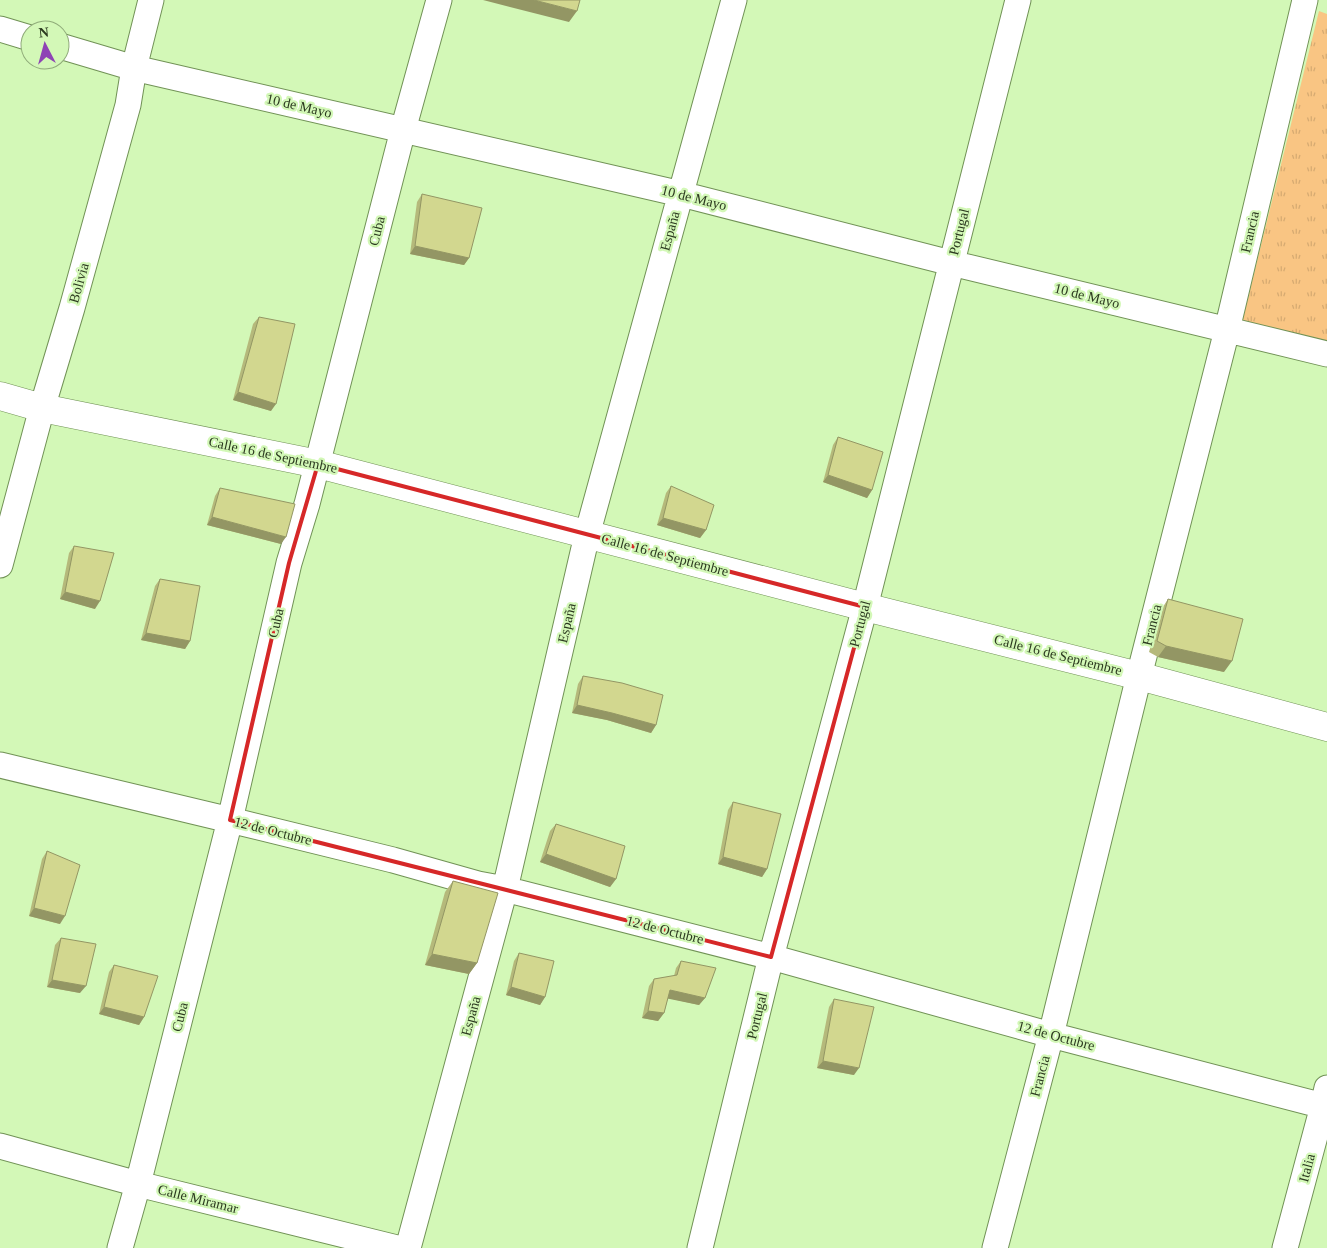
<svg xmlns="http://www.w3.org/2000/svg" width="1327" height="1248" viewBox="0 0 1327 1248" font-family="'Times New Roman',serif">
  <defs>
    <pattern id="grass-tufts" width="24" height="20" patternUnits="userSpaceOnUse" patternTransform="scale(1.25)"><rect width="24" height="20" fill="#f9c583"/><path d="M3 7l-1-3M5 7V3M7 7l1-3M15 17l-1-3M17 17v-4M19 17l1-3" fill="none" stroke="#d6aa71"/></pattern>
  </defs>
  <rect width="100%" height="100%" fill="#d3f8b7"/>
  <path fill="url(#grass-tufts)" d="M1319,11L1327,14V347L1241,326Z"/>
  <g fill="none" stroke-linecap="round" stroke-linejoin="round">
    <defs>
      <path id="street" d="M0,29L30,38
        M60,46L134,68L681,194L951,263L1327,354
        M0,565L42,408L72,308L128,105L134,68L151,0
        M0,765L230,820L393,860L478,884L505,889L771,957L1051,1035L1327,1107
        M0,1146L138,1184L397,1248
        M120,1248L138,1184L230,820L289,563L307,504L403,130L439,0
        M408,1248L505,889L587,535L734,0
        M700,1248L771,957L865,607L1018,0
        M995,1248L1051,1035L1139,676L1227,330L1305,0
        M1285,1248L1323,1106L1327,1088"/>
      <path id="secondary" d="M0,396L42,408L318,464L865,607L1139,676L1327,727"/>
    </defs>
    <use href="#street" stroke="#719256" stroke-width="27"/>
    <use href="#secondary" stroke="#719256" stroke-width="29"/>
    <use href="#street" stroke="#fff" stroke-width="25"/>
    <use href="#secondary" stroke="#fff" stroke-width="28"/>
  </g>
  <path fill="#b5b97b" d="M422,194L469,258L464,265L410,254L417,202Z
    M259,317L271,411L233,400L253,324Z
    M838,437L872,490L867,498L823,482L833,445Z
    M671,486L706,530L700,538L657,525L666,493Z
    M220,488L281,544L207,525L215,496Z
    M74,546L95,609L60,599L69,553Z
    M160,579L190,641L185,649L141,640L155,586Z
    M1168,599L1224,672L1158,657L1149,652L1161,610Z
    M583,676L656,725L651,733L607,720L572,713L578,684Z
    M733,802L767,869L762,877L718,864L728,810Z
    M556,824L616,879L610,887L540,862L550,831Z
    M47,851L60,924L29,916L42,859Z
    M453,881L477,963L469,974L425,965L445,892Z
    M61,938L80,993L47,987L55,945Z
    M519,953L545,997L540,1005L506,995L514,961Z
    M681,961L705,998L699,1005L668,998L664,1013L658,1021L642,1018L649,986L654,979L674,976L676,968Z
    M114,965L144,1017L139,1025L99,1014L109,972Z
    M834,999L854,1075L817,1068L829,1007Z"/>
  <path fill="#939664" d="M483,0H534L577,11L569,22Z
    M415,246L469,258L464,265L410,254Z
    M238,392L276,404L271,411L233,400Z
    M828,475L872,490L867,498L823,482Z
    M212,517L286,537L281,544L207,525Z
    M663,518L706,530L700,538L657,525Z
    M65,592L100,601L95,609L60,599Z
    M146,633L190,641L185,649L141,640Z
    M1166,646L1232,661L1224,672L1158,657Z
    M577,705L612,713L656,725L651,733L607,720L572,713Z
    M546,854L616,879L610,887L540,862Z
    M723,857L767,869L762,877L718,864Z
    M34,908L65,916L60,924L29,916Z
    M432,954L477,963L469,974L425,965Z
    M52,980L86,986L80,993L47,987Z
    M511,987L545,997L540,1005L506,995Z
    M670,990L705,998L699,1005L665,998Z
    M104,1007L144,1017L139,1025L99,1014Z
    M648,1011L664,1013L658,1021L642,1018Z
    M823,1061L859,1068L854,1075L817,1068Z"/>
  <path fill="#d2d78f" stroke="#939664" d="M534,0H580L577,11Z
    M422,194L482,208L469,258L415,246Z
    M259,317L295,324L276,404L238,392Z
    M838,437L883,452L872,490L828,475Z
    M671,486L714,505L706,530L663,518Z
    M220,488L295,504L286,537L212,517Z
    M74,546L114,553L100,601L65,592Z
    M160,579L200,586L190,641L146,633Z
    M1168,599L1243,619L1232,661L1166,646L1157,641Z
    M583,676L622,683L663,695L656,725L612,713L577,705Z
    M733,802L781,814L767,869L723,857Z
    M556,824L625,846L616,879L546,854Z
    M47,851L80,865L65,916L34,908Z
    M453,881L498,893L477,963L432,954Z
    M61,938L96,944L86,986L52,980Z
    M519,953L554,961L545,997L511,987Z
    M681,961L716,968L705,998L670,990L664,1013L648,1011L654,979L677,975Z
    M114,965L158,976L144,1017L104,1007Z
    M834,999L874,1007L859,1068L823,1061Z"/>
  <path fill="none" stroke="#d62828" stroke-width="4" stroke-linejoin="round" d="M318,464L865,607L771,957L230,820L289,563Z"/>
  <g text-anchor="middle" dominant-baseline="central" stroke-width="4.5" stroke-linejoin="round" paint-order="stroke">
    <g font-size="14" fill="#2b391f" stroke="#d3f8b7">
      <text transform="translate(299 106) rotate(13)">10 de Mayo</text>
      <text transform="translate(694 198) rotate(14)">10 de Mayo</text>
      <text transform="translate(377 231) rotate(-76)">Cuba</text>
      <text transform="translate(670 231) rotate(-75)">España</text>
      <text transform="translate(959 232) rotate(-76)">Portugal</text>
      <text transform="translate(1250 232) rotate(-77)">Francia</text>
      <text transform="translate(79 283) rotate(-74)">Bolivia</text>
      <text transform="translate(1087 296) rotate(14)">10 de Mayo</text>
      <text transform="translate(273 455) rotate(12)">Calle 16 de Septiembre</text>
      <text transform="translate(665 555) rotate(15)">Calle 16 de Septiembre</text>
      <text transform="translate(276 623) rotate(-77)">Cuba</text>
      <text transform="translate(567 623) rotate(-77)">España</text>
      <text transform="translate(860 624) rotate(-75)">Portugal</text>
      <text transform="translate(1152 625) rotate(-76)">Francia</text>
      <text transform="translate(1058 655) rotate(14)">Calle 16 de Septiembre</text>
      <text transform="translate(273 831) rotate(14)">12 de Octubre</text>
      <text transform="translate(665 930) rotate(14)">12 de Octubre</text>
      <text transform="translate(471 1016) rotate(-75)">España</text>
      <text transform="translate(757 1016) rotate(-76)">Portugal</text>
      <text transform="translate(180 1017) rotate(-76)">Cuba</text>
      <text transform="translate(1056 1036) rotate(15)">12 de Octubre</text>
      <text transform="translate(1040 1076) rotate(-75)">Francia</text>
      <text transform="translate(1307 1168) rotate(-75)">Italia</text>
      <text transform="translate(198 1199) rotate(14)">Calle Miramar</text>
    </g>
  </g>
  <g transform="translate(45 45) rotate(354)"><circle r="24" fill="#d3f8b7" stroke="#90ac7a"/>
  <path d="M0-4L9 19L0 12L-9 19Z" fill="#8e43b5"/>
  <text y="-8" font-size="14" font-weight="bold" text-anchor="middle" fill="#2b391f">N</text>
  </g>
</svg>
